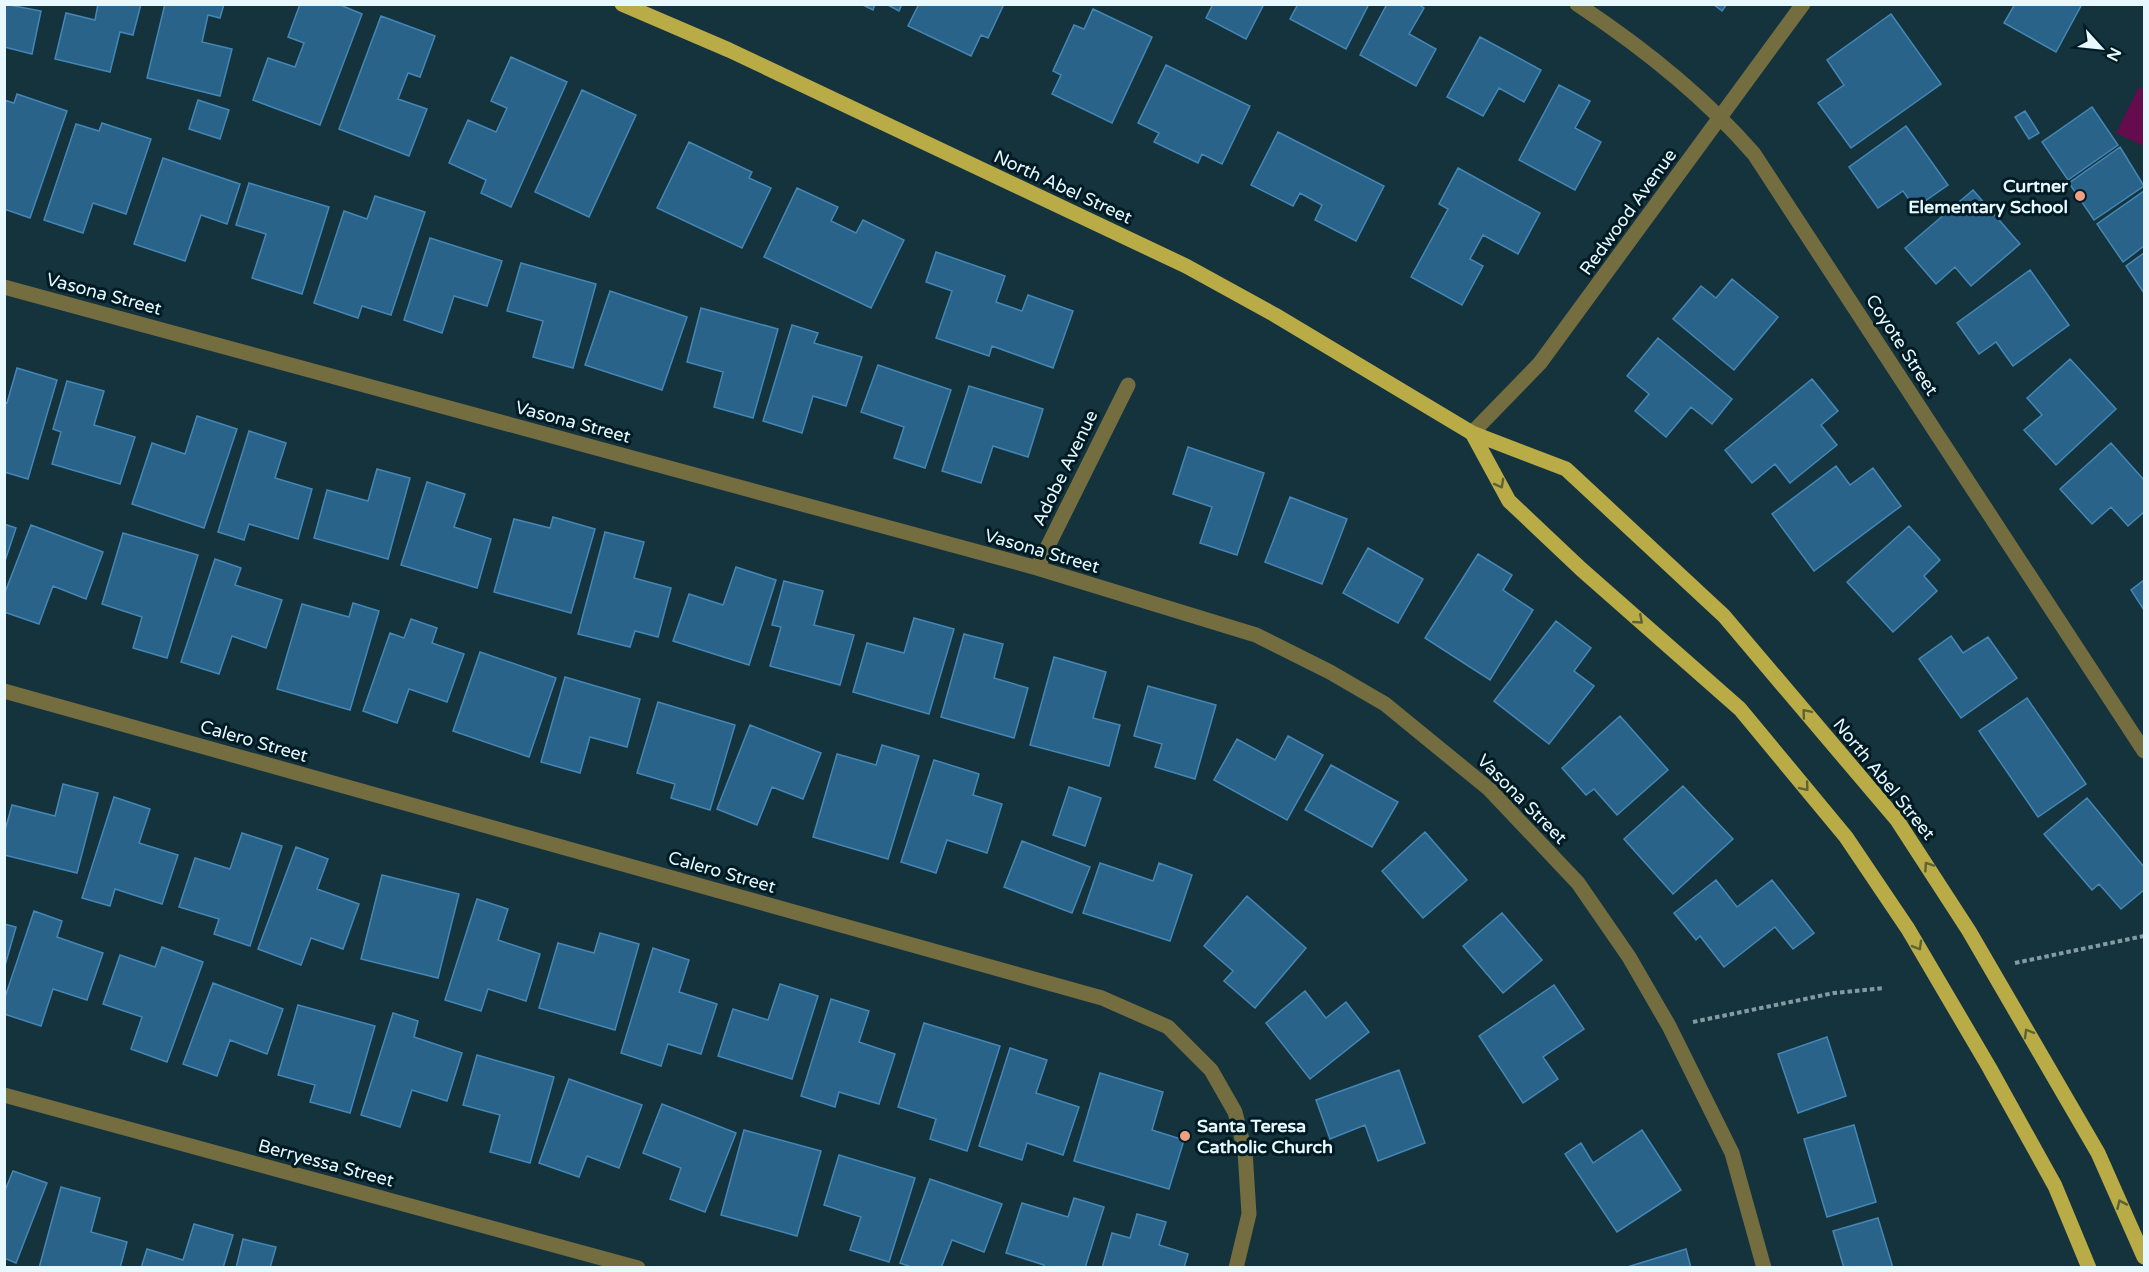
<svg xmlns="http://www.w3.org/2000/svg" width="2149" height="1272" viewBox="0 0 2149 1272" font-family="'Varela Round',sans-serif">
  <rect width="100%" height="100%" fill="#15333d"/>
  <path fill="#640c4e" d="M2139,87L2144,90V146L2116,133Z"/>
  <path fill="#2a638a" stroke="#4487b6" stroke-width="1.5" d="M4,4L41,11L32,54L4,47Z
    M98,4H141L133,35L120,32L110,72L55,59L66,13L95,20Z
    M165,4H224L220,18L208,15L202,42L232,49L220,96L147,78Z
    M300,4H338L362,14L320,125L253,100L268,58L295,67L304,43L288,37Z
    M861,4H875L873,10Z
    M886,4H902L899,11Z
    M919,4H1004L988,38L981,35L971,56L908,26Z
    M1213,4H1264L1246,39L1206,18Z
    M1298,4H1369L1346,49L1290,19Z
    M1387,4H1418L1424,8L1409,34L1436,49L1416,86L1360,55Z
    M1713,4H1727L1722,11Z
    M2015,4H2082L2056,52L2004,23Z
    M1093,9L1152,37L1112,123L1052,94L1061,75L1053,71L1074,25L1084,29Z
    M1891,14L1941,84L1851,148L1818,103L1844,85L1827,60Z
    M381,16L435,36L420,77L408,73L398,99L427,109L409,156L339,129Z
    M1480,37L1541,70L1524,102L1499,88L1483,116L1447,97Z
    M511,57L567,82L511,207L481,193L486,180L449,163L468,120L496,132L507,108L491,101Z
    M1166,65L1250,106L1222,164L1202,154L1198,163L1154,142L1159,133L1138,123Z
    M1559,85L1590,101L1575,128L1601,142L1575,190L1519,160Z
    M582,90L636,115L589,217L535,192Z
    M17,94L67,111L30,218L4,209V100L14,103Z
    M198,100L229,110L220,139L189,129Z
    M2092,107L2118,145L2068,180L2042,142Z
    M2025,111L2039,133L2029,139L2015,117Z
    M102,123L151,139L126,214L93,203L83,233L44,220L76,124L99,131Z
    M1906,126L1948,185L1915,208L1903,191L1878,208L1849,167Z
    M1278,132L1384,186L1356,241L1315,220L1322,205L1300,193L1293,206L1251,185Z
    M689,142L752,172L749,178L771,188L742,248L657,208Z
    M2120,147L2144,186L2094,220L2069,183Z
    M163,158L240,184L227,224L201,215L185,261L134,244Z
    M1458,168L1540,213L1518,254L1483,235L1470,259L1483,266L1462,305L1411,277L1448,209L1439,204Z
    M249,183L329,207L302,294L252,278L266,234L236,225Z
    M797,188L838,207L831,221L856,233L863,220L904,240L871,308L764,257Z
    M1973,190L2020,244L1971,286L1955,267L1936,284L1905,248Z
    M2144,191V246L2123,262L2097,224Z
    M375,196L425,212L391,315L362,306L358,318L314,303L344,211L367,219Z
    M430,238L502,261L487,306L454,296L442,333L404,320Z
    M936,252L1005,276L996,302L1022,311L1028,295L1073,311L1053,368L992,346L989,356L936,338L952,291L926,282Z
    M2144,253V293L2126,266Z
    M521,263L596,284L573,368L533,357L543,321L507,311Z
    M2030,270L2069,325L2013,366L1996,342L1979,354L1957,323Z
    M1732,279L1778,317L1734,370L1673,319L1701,286L1716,298Z
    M610,291L687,317L662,390L585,365Z
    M701,308L778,329L753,418L714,407L723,372L687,362Z
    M792,325L818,333L814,343L862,357L846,406L813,396L802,433L763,421Z
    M1658,338L1732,399L1712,424L1691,407L1666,437L1635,411L1649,394L1627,376Z
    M2070,359L2116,409L2056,465L2024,430L2042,415L2027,398Z
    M878,365L951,390L925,468L894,458L904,427L861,412Z
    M17,368L57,380L28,479L4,472V402L7,403Z
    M1812,379L1838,411L1821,425L1837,445L1790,483L1775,464L1752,483L1725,450Z
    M67,381L104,391L94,425L135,437L120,484L52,464L61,432L53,429Z
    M969,386L1043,409L1028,457L993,446L981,483L942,471Z
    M197,416L237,429L204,528L132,504L152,443L185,454Z
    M249,431L286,443L275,478L312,489L298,539L249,524L244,540L218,532Z
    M2111,443L2144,480V512L2128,526L2111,507L2092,524L2060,489Z
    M1188,447L1264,473L1237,555L1200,543L1212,507L1173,494Z
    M1836,466L1850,485L1873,468L1901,506L1814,571L1772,514Z
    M377,469L410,478L388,559L314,538L327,490L368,501Z
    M427,482L465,494L454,527L491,539L477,588L401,565Z
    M1290,497L1347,519L1322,584L1265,562Z
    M553,517L595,529L571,613L494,592L514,519L550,528Z
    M4,524L16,528L4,564Z
    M31,525L103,552L86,599L53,586L39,624L4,612V595Z
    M1909,526L1940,560L1924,576L1937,591L1893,632L1847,582Z
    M605,532L644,542L634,578L671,588L658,637L635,631L630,647L578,634Z
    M123,533L198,555L167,658L133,648L142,617L102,604Z
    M1368,548L1423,579L1398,623L1343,593Z
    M1478,554L1512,575L1503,590L1533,610L1490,680L1425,638Z
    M215,559L241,568L235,585L282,600L266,648L232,636L219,674L181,662Z
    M736,567L776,580L749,665L673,641L689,594L723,605Z
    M2144,580V610L2131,590Z
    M784,581L823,591L814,625L854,635L840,685L770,666L781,627L772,625Z
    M353,603L379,611L350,710L277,689L302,604L349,617Z
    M914,618L954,629L929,714L853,692L867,643L904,653Z
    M411,619L437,628L432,643L464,654L447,702L409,689L397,723L363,711L390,633L404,638Z
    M1556,621L1591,648L1574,671L1594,686L1549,744L1494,701Z
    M964,634L1003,644L994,678L1028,688L1014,738L941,717Z
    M1951,636L1963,653L1988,637L2017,678L1961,718L1919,659Z
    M480,652L556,678L529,757L453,731Z
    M1054,657L1106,672L1093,718L1120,725L1109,766L1030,745Z
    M565,677L640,699L627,747L590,737L580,773L541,762Z
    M1148,686L1216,705L1195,779L1155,767L1162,744L1134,736Z
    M2027,698L2086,784L2038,817L1979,731Z
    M658,702L735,725L710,810L671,798L675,784L637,773Z
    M1620,716L1668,770L1617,815L1594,789L1586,795L1562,768Z
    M750,725L821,753L803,799L772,787L757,825L717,809Z
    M1288,736L1323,755L1287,820L1214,780L1237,739L1275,760Z
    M882,745L919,756L888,859L813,837L837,754L876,765Z
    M934,760L979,774L973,795L1002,804L987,853L947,840L936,873L901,862Z
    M1331,765L1398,802L1372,847L1305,810Z
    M63,784L98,793L77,873L4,855V834L12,805L55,816Z
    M1683,786L1733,839L1673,894L1624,839Z
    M1069,787L1101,798L1085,846L1053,835Z
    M114,797L150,809L139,843L178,855L162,904L115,889L110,906L82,898Z
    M2087,798L2144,867V890L2121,909L2099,884L2092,890L2044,834Z
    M1425,832L1467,880L1423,918L1382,871Z
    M242,833L282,846L250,946L214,934L219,919L179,907L195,858L230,869Z
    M1022,841L1090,867L1072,913L1004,887Z
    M296,847L328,859L317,889L359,904L343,949L311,938L301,965L258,949Z
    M1100,863L1153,881L1159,863L1192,875L1170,941L1083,913Z
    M382,875L459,894L438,978L361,959Z
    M1716,880L1737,907L1772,880L1814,933L1793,949L1775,927L1724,967L1700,936L1696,940L1674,913Z
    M1247,896L1306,948L1255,1008L1224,981L1233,971L1204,946Z
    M477,899L508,909L498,940L540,954L526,1001L488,989L481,1011L445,1000Z
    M34,911L62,921L57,937L103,953L87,1000L53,989L41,1026L4,1014V1000Z
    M1502,913L1542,960L1503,993L1463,946Z
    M4,924L16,927L4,969Z
    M600,933L639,944L615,1030L539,1008L558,943L594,953Z
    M162,947L203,962L167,1062L131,1049L142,1017L103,1004L120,955L155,967Z
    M653,948L689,960L679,992L717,1004L701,1054L668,1044L661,1066L621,1053Z
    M213,983L283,1009L267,1054L230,1040L217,1076L183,1064Z
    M780,984L818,996L792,1079L718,1056L733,1009L768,1020Z
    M1554,985L1584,1029L1543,1057L1558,1079L1523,1103L1479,1036Z
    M1305,991L1326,1018L1346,1002L1369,1032L1310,1079L1266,1023Z
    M831,999L869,1011L859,1042L895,1054L879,1104L839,1092L835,1107L801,1096Z
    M298,1005L375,1026L350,1113L310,1102L315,1085L278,1075Z
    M393,1013L418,1021L414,1037L462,1053L447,1101L412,1090L400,1127L361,1115Z
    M924,1023L1000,1046L967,1151L930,1139L936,1119L898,1107Z
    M1827,1037L1846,1096L1798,1113L1778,1054Z
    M1010,1048L1047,1060L1036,1093L1079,1107L1063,1155L1027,1143L1022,1160L979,1146Z
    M477,1055L554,1077L530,1163L490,1152L500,1115L463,1105Z
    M1399,1070L1425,1143L1378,1161L1365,1125L1330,1139L1316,1100Z
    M1100,1073L1163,1092L1152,1130L1184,1140L1169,1189L1074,1161Z
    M569,1079L642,1105L619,1168L587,1156L579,1177L539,1163Z
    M662,1104L736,1133L705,1212L670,1199L681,1168L643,1153Z
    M1854,1125L1876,1202L1827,1217L1804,1139Z
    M744,1130L821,1151L797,1236L721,1215Z
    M1642,1130L1681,1190L1617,1232L1565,1154L1581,1143L1593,1163Z
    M839,1155L915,1178L889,1262L850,1250L861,1217L824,1205Z
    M13,1171L47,1183L16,1263L4,1258V1193Z
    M930,1179L1002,1204L984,1252L952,1240L941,1268H914L900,1263Z
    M61,1187L100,1198L91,1232L127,1242L120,1268H39Z
    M1074,1198L1104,1207L1085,1268H1043L1044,1265L1006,1253L1022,1203L1068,1217Z
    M1137,1214L1166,1222L1159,1245L1188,1254L1184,1268H1102L1112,1233L1130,1238Z
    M1878,1218L1893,1268H1844L1833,1231Z
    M194,1224L233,1235L223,1268H141L147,1249L183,1260Z
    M243,1239L276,1247L270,1268H236Z
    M1686,1249L1691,1268H1624Z"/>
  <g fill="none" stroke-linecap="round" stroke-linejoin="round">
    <path stroke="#849ba3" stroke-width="4" stroke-dasharray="4.5 3" stroke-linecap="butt" d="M2015,963L2144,936
      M1693,1022L1834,993L1884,988"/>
    <path stroke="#746d40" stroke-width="15" d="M1577,4C1642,47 1703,95 1754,154L2144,751
      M4,287L1037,568L1256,635L1330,672L1385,704L1489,789L1578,883L1629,957L1669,1026L1732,1153L1764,1268
      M1472,433L1540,363L1803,4
      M1037,568L1128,385
      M4,691L1102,998L1168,1027L1211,1070L1235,1112L1245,1151L1249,1214L1236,1268
      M4,1095L638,1268"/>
    <path stroke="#b9ab45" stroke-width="15" d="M622,4L729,50L1186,266L1275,315L1472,433L1566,469L1724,616L1897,820L1969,931L2098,1153L2144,1257
      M1472,433L1509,501L1581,569L1740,709L1846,837L1908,929L1989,1067L2055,1186L2089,1268"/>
  </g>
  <defs><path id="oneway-chevron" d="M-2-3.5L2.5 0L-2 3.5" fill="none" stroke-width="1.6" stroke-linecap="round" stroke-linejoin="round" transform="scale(1.5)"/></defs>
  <g stroke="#5c6334">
    <use href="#oneway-chevron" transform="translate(1500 484) rotate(61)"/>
    <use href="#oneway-chevron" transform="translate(1639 620) rotate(41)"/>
    <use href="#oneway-chevron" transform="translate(1806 713) rotate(-130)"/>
    <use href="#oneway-chevron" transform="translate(1805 787) rotate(50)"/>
    <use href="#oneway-chevron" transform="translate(1928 866) rotate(-124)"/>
    <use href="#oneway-chevron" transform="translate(1918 946) rotate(60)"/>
    <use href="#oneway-chevron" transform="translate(2028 1033) rotate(-120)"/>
    <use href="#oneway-chevron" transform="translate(2121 1204) rotate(-114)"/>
  </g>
  <g fill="#f2a081" stroke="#001b24" stroke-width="2">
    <circle cx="2080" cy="196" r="6"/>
    <circle cx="1185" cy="1136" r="6"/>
  </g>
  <g text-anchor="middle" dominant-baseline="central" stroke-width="6" stroke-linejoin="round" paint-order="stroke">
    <g font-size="18" font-weight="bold" fill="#e7f8fe" stroke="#001b24" text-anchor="end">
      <text x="2068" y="186">Curtner<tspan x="2068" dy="21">Elementary School</tspan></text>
      <text x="1197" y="1126" text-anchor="start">Santa Teresa<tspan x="1197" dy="21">Catholic Church</tspan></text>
    </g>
    <g font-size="18" fill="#e7f8fe" stroke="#001b24">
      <text transform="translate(1063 187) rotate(25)">North Abel Street</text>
      <text transform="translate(1628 212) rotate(-54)">Redwood Avenue</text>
      <text transform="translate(104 294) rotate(15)">Vasona Street</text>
      <text transform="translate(1902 345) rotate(57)">Coyote Street</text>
      <text transform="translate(573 422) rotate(15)">Vasona Street</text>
      <text transform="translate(1065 468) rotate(-64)">Adobe Avenue</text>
      <text transform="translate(1042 551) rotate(16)">Vasona Street</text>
      <text transform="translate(254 741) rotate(16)">Calero Street</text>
      <text transform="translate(1884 779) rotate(51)">North Abel Street</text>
      <text transform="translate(1522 799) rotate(45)">Vasona Street</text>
      <text transform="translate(722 872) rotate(16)">Calero Street</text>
      <text transform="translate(326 1163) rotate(15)">Berryessa Street</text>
    </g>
  </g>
  <rect width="2149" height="1272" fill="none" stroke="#e7f8fe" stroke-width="12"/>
  <g transform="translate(2101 48) rotate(117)" stroke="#001b24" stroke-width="4.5" paint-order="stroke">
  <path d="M0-4.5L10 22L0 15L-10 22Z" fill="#e7f8fe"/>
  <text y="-9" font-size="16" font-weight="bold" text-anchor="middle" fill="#e7f8fe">N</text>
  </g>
</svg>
